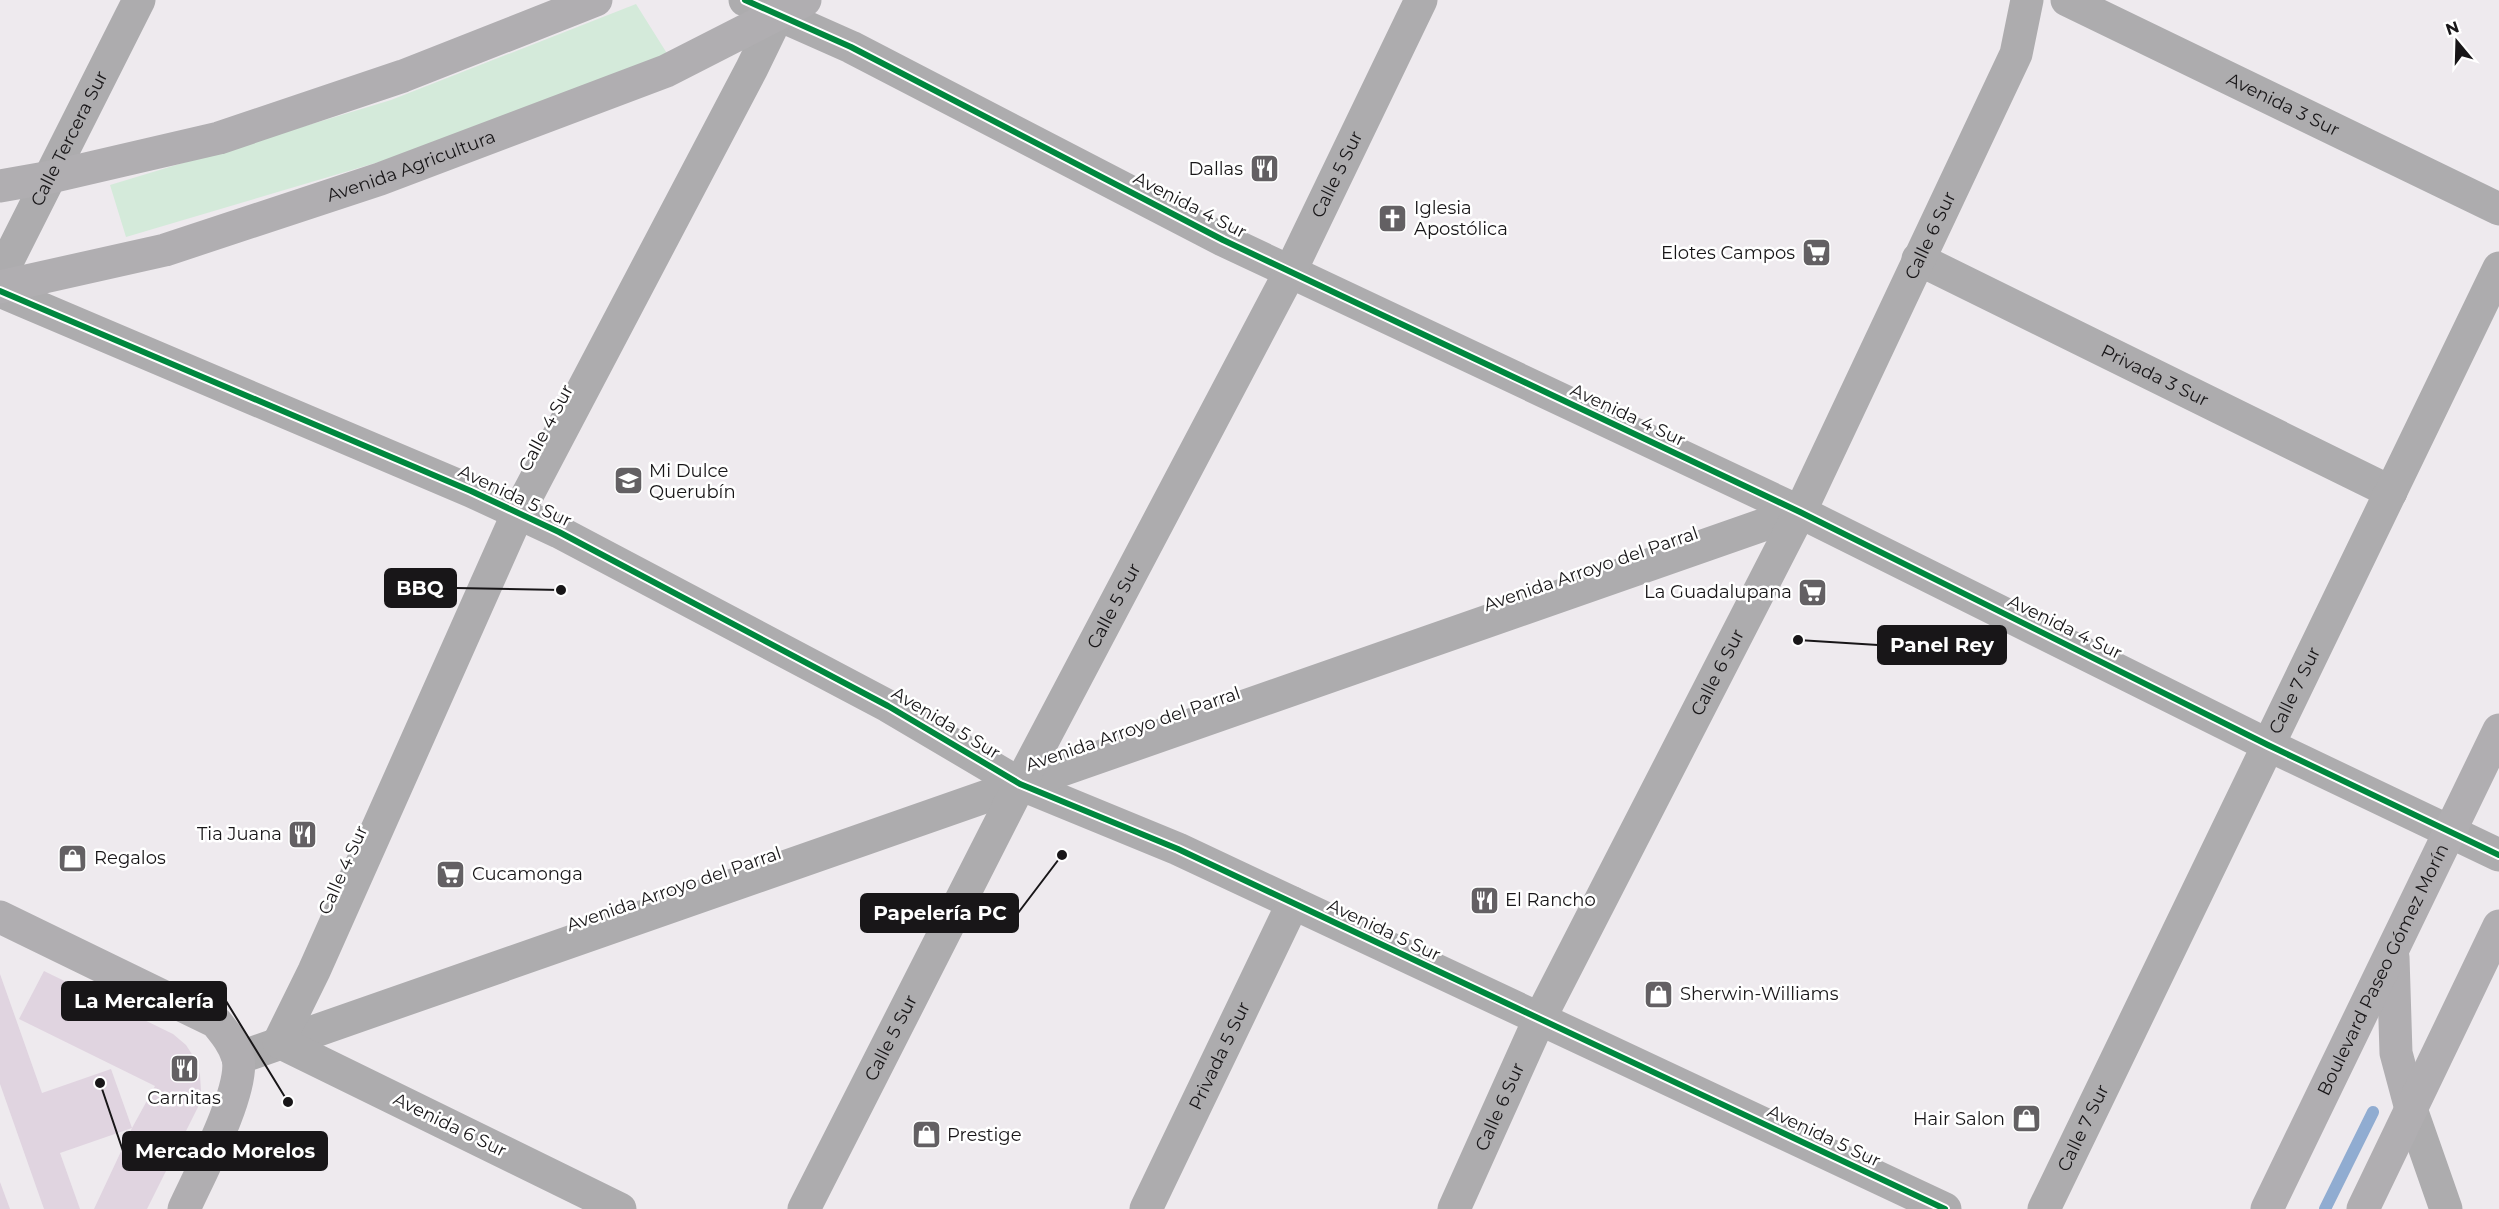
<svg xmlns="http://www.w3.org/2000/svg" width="2499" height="1209" viewBox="0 0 2499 1209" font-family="Montserrat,sans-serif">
  <rect width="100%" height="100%" fill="#eeeaee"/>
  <path fill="#d4eada" d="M636,4L668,55L406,154L126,237L110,185L391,100Z"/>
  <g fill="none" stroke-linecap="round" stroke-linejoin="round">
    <path stroke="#90acd1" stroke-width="12" d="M2325,1209L2373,1112"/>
  </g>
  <path fill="#e0d4e0" d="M44,971L173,1034L186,1045L195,1059L200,1075L201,1091L198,1107L147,1209H94L132,1128L155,1086L19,1019Z
    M0,974L42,1093L111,1069L132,1128L60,1153L80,1209H44L0,1084Z
    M0,1182L10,1209H0Z"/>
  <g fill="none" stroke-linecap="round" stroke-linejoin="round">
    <g stroke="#adacae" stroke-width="33">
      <path d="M745,0L851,47L1223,240L1800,512L2268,745L2499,855"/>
      <path id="s1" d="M2067,0L2499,209"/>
      <path id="s2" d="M1918,259L2391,492"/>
      <path id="s3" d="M0,276L139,0"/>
      <path d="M0,291L471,491L559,532L888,706L1020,784L1178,849L1945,1209"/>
      <path d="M238,1058L1800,512"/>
      <path d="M2411,1109L2446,1209"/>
      <path d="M620,1209L279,1042L314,971L518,513L752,68L785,0"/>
      <path id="s4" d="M804,1209L1020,784L1290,272L1421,0"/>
      <path id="s5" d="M1146,1209L1293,903"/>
      <path id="s6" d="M1454,1209L1539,1020L1800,512L2016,54L2027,0"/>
      <path id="s7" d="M2044,1209L2499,268"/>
    </g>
    <g stroke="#b0aeb1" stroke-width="33">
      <path d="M0,186L51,177L219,138L403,76L596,0"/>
      <path id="s8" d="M0,287L165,250L380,179L666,71L805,0"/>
      <path d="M0,917L216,1022C225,1033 234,1044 238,1058C245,1090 199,1176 184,1209"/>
      <path d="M2393,957L2396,1053L2411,1109"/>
      <path id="s9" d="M2267,1209L2499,730"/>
      <path d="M2363,1209L2499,926"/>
    </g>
    <defs>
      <path id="cycleway" d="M745,0L851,47L1223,240L1800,512L2268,745L2499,855
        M0,291L471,491L559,532L888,706L1020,784L1178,849L1945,1209"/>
    </defs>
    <use href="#cycleway" stroke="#fff" stroke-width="10"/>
    <use href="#cycleway" stroke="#00873e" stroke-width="6"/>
  </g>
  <defs>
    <symbol id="restaurant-square" viewBox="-11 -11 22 22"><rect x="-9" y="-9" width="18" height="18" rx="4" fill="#636063" stroke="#fff"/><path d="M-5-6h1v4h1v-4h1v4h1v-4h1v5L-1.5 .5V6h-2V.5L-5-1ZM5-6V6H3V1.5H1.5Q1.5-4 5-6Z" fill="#fff"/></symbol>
    <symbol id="church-square" viewBox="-11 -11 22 22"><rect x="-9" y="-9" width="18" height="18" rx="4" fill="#636063" stroke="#fff"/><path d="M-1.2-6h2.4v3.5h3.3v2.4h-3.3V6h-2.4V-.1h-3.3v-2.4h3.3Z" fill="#fff"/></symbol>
    <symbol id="supermarket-square" viewBox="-11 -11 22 22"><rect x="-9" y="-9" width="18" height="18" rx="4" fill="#636063" stroke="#fff"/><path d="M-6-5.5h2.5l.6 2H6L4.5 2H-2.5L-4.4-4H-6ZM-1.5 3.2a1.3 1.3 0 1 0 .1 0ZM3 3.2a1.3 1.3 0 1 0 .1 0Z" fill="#fff"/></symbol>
    <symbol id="school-square" viewBox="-11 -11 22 22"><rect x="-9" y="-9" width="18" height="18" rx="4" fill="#636063" stroke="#fff"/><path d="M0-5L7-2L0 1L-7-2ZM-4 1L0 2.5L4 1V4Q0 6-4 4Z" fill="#fff"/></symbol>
    <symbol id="shop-square" viewBox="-11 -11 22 22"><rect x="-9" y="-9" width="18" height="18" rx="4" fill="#636063" stroke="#fff"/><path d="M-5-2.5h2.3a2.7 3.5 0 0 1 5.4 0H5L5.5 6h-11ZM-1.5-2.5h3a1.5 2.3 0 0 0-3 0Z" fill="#fff"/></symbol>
  </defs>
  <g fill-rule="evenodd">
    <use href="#restaurant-square" x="1248" y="152" width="33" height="33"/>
    <use href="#church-square" x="1376" y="202" width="33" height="33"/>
    <use href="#supermarket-square" x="1800" y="236" width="33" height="33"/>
    <use href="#school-square" x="612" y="464" width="33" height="33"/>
    <use href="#supermarket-square" x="1796" y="576" width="33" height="33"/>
    <use href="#restaurant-square" x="286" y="818" width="33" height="33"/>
    <use href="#shop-square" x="56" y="842" width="33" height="33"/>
    <use href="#supermarket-square" x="434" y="858" width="33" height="33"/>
    <use href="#restaurant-square" x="1468" y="884" width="33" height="33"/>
    <use href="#shop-square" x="1642" y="978" width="33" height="33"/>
    <use href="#restaurant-square" x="168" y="1052" width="33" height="33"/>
    <use href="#shop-square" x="2010" y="1102" width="33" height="33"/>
    <use href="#shop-square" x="910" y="1118" width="33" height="33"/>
  </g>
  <g text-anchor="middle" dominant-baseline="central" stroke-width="5" stroke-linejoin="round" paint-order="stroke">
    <g font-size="18" fill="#181618" stroke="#fff">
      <text stroke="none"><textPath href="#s1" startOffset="240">Avenida 3 Sur</textPath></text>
      <text stroke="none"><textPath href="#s3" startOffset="154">Calle Tercera Sur</textPath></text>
      <text stroke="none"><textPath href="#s8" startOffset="429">Avenida Agricultura</textPath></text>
      <text stroke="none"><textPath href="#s4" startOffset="1164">Calle 5 Sur</textPath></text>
      <text transform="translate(1190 205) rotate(27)">Avenida 4 Sur</text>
      <text stroke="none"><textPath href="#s6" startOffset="1084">Calle 6 Sur</textPath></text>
      <text stroke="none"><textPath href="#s2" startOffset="264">Privada 3 Sur</textPath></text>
      <text transform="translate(1628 415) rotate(25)">Avenida 4 Sur</text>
      <text transform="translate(546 428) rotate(-62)">Calle 4 Sur</text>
      <text transform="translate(515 496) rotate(25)">Avenida 5 Sur</text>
      <text transform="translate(1591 569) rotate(-19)">Avenida Arroyo del Parral</text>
      <text stroke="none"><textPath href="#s4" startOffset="678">Calle 5 Sur</textPath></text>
      <text transform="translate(2065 627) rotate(26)">Avenida 4 Sur</text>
      <text stroke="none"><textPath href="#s6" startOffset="598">Calle 6 Sur</textPath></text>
      <text stroke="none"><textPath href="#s7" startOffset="576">Calle 7 Sur</textPath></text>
      <text transform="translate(946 723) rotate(31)">Avenida 5 Sur</text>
      <text transform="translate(1133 729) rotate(-19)">Avenida Arroyo del Parral</text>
      <text transform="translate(343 870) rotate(-66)">Calle 4 Sur</text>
      <text transform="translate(674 889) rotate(-19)">Avenida Arroyo del Parral</text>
      <text transform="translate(1384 930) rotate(25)">Avenida 5 Sur</text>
      <text stroke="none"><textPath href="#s9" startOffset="266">Boulevard Paseo Gómez Morín</textPath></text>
      <text stroke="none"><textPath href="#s4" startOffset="192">Calle 5 Sur</textPath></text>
      <text stroke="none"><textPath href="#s5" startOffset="170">Privada 5 Sur</textPath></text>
      <text stroke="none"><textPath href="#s6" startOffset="112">Calle 6 Sur</textPath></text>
      <text transform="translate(450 1125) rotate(26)">Avenida 6 Sur</text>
      <text stroke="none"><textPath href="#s7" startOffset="90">Calle 7 Sur</textPath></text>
      <text transform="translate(1824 1136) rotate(25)">Avenida 5 Sur</text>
    </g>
    <g font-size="18" fill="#181618" stroke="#fff" text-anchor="start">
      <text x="1243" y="169" text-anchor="end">Dallas</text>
      <text x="1414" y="208">Iglesia<tspan x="1414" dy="21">Apostólica</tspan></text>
      <text x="1795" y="253" text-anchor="end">Elotes Campos</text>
      <text x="649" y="471">Mi Dulce<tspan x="649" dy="21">Querubín</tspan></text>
      <text x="1792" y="592" text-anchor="end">La Guadalupana</text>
      <text x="282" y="834" text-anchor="end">Tia Juana</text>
      <text x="94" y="858">Regalos</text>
      <text x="472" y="874">Cucamonga</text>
      <text x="1505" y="900">El Rancho</text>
      <text x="1680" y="994">Sherwin-Williams</text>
      <text x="184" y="1098" text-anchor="middle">Carnitas</text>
      <text x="2005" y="1119" text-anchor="end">Hair Salon</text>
      <text x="947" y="1135">Prestige</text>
    </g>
  </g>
  <path fill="none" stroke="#181618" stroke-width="2" d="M561 590L456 588M1798 640L1878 645M1062 855L1018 913M288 1102L226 1001M100 1083L123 1151"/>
  <g fill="#181618" stroke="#fff" stroke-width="2">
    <circle cx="561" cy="590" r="6"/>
    <circle cx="1798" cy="640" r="6"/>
    <circle cx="1062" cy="855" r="6"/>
    <circle cx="288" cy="1102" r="6"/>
    <circle cx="100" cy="1083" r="6"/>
  </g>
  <g fill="#181618" stroke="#181618" stroke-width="2">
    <rect x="385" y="569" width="71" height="38" rx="6"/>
    <rect x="1878" y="626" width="128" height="38" rx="6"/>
    <rect x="861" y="894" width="157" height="38" rx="6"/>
    <rect x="62" y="982" width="164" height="38" rx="6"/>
    <rect x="123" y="1132" width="204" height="38" rx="6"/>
  </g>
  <g font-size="20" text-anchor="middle" font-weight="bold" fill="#fff">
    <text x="420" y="595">BBQ</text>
    <text x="1942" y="652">Panel Rey</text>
    <text x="940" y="920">Papelería PC</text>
    <text x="144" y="1008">La Mercalería</text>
    <text x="225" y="1158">Mercado Morelos</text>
  </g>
  <g transform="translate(2457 42) rotate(341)" stroke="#ffffff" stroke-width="4.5" paint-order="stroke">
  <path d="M0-4.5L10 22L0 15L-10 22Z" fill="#181618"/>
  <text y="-9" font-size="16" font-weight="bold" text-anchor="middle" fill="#181618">N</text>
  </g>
</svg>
